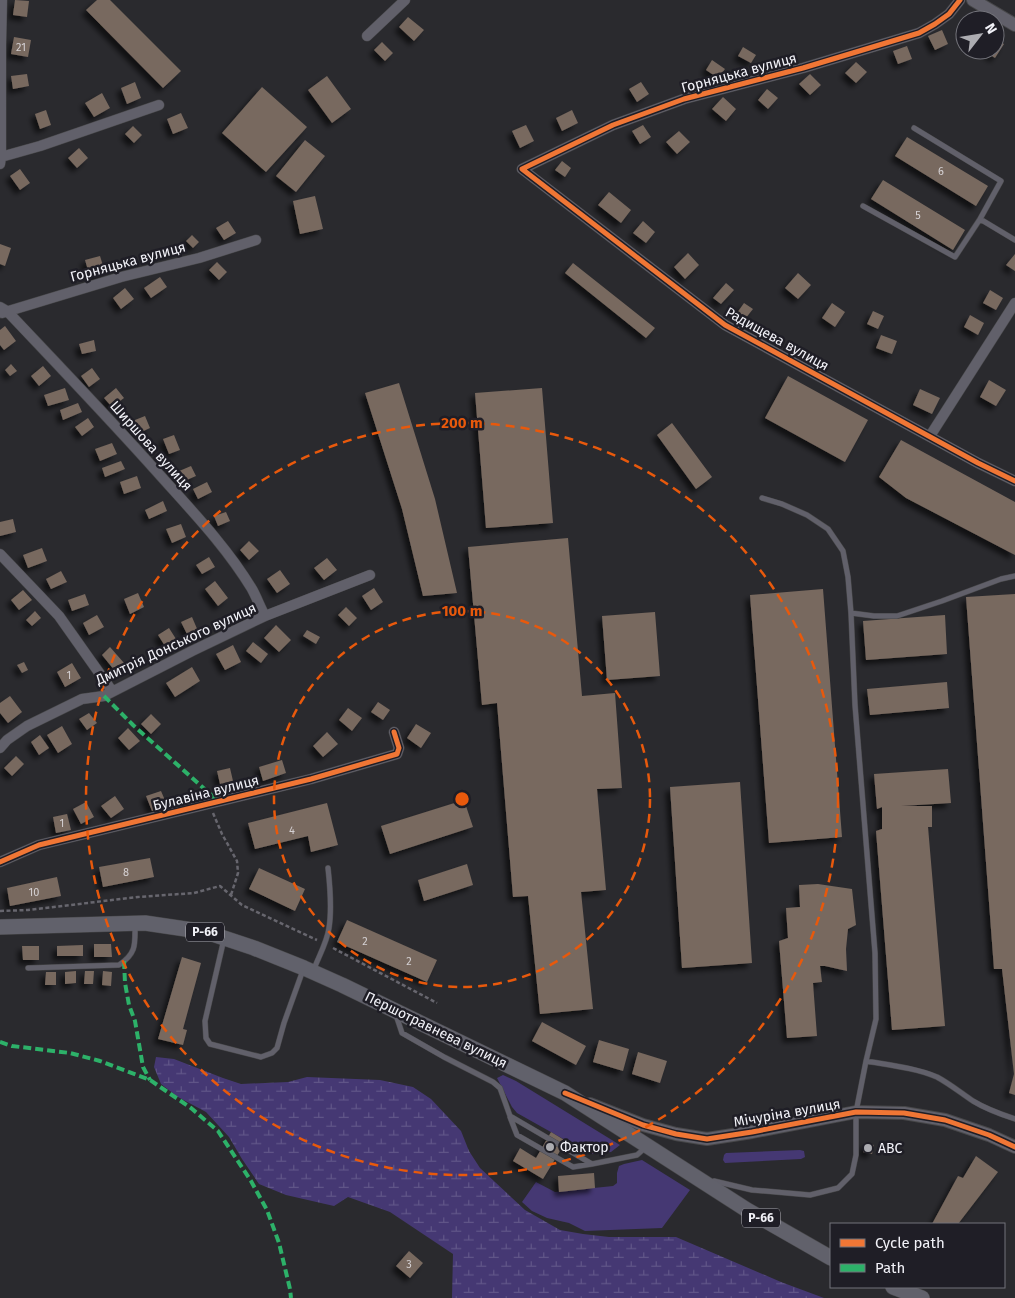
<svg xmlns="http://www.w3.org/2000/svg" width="1015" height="1298" viewBox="0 0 1015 1298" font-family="'Fira Sans',sans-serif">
  <defs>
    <pattern id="wetland-marsh" width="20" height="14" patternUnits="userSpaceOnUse" patternTransform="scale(1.25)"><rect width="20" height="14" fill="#453873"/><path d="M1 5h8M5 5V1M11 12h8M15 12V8" fill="none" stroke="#605588"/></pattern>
    <filter id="shadow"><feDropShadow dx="-4.5" dy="4.5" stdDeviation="2.5" flood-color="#0009"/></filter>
  </defs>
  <rect width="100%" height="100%" fill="#2a2a2e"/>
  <path fill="#453873" d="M503,1075L516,1081L620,1145L611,1152L590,1154L517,1113L512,1107L497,1078Z
    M800,1150L804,1151L805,1157L801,1159L725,1163L723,1160L724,1155L726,1153Z
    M642,1160L690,1190L662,1228L585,1231L569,1223L547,1218L532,1211L522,1202L536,1182L555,1192L613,1186L617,1183V1173L619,1166L624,1164Z"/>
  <path fill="url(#wetland-marsh)" d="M156,1057L174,1059L223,1078L241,1084L288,1082L307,1077L380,1080L413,1087L431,1099L461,1131L469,1151L480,1168L525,1210L560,1230L583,1234L609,1237H676L781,1282L824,1298H452L453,1254L390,1212L348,1197L334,1206L286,1195L259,1184L242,1159L229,1137L206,1112L178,1097L161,1084L154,1067Z"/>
  <path fill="#78695f" filter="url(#shadow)" d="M15,0L29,1L27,17L13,15Z
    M97,0H110L181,71L163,88L86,10Z
    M408,17L424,30L414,41L399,27Z
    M942,30L948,44L935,50L928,36Z
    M14,37L31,40L28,57L11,54Z
    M995,38L1004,44L995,58L983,50H995Z
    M382,42L393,53L385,61L374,50Z
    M907,46L912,59L898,64L893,51Z
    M743,47L756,55L751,63L738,56Z
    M712,60L725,69L718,78L706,70Z
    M856,62L867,72L856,83L845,73Z
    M27,74L29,86L13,89L11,76Z
    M810,74L821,85L810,95L799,84Z
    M327,76L351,109L332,123L308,90Z
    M135,82L141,98L127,104L121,88Z
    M641,82L649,94L637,102L629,89Z
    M262,87L307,127L266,172L222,133Z
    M767,89L778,98L768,109L758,100Z
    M102,93L110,108L94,117L85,103Z
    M723,97L736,109L726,121L712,109Z
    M46,110L51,125L40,129L35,114Z
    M572,110L578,123L562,131L556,118Z
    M181,113L188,128L173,134L167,119Z
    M526,125L534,141L520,148L512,131Z
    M643,125L651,137L640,144L632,131Z
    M133,126L142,135L134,143L125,134Z
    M679,131L690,142L677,154L666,142Z
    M907,137L988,186L976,206L895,156Z
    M305,140L325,156L296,192L276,176Z
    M79,148L88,158L77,168L68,158Z
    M562,161L571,168L565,177L555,170Z
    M20,169L30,183L20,190L10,176Z
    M883,180L965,230L953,250L871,199Z
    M609,192L631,210L621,223L598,205Z
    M315,196L323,229L300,234L293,201Z
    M228,221L236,233L224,240L216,228Z
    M643,221L655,232L646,243L633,233Z
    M192,235L199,242L193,248L186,241Z
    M0,244L11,248L5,266L0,264Z
    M688,253L699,265L685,279L674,267Z
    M1015,254V271L1006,265Z
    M100,256L105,272L90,277L85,260Z
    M217,262L227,272L219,280L209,270Z
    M573,263L655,328L646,338L565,273Z
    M798,273L811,285L798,299L785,288Z
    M160,277L167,287L151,298L144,288Z
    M726,283L734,290L721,304L713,298Z
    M125,288L134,299L121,309L113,298Z
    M990,290L1003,298L996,310L983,303Z
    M744,303L753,309L745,319L737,313Z
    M832,303L845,312L835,327L822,318Z
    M873,311L884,316L878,329L867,324Z
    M970,315L984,323L978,335L964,327Z
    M5,326L16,341L4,350L0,345V330Z
    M881,335L897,341L892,354L876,348Z
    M94,340L96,351L82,354L79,344Z
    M11,364L17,371L10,376L5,370Z
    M43,366L51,376L39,386L31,376Z
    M92,368L100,379L89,387L81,376Z
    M788,376L868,420L845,462L765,418Z
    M989,380L1006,390L996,406L980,397Z
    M399,383L435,499L457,593L423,596L402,509L365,393Z
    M65,388L69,400L48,406L44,395Z
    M116,388L124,398L112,407L104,398Z
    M542,388L553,523L486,528L475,393Z
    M920,389L940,398L932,414L913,405Z
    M78,403L82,412L63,420L60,410Z
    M145,416L150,428L135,435L130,422Z
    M88,418L94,427L82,436L75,427Z
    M672,423L712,477L696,489L657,435Z
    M174,435L180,450L169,454L163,439Z
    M901,440L1015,502V555L906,498L879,477Z
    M112,443L117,454L100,461L95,449Z
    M121,461L125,469L105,477L102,468Z
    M191,466L196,476L182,482L177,472Z
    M137,476L141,488L124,494L120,482Z
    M207,482L212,492L198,499L193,489Z
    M163,501L167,511L149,519L145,510Z
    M226,512L230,521L218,526L214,516Z
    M13,519L16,532L0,536V522Z
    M181,524L186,537L172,543L166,529Z
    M568,538L582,696L615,693L622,788L597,789L606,890L581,892L593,1009L540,1014L528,896L513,897L497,703L482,705L468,547Z
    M249,541L259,551L249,560L240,550Z
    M42,548L47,561L28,568L23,555Z
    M209,557L215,567L202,574L196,565Z
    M327,558L337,570L324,580L314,568Z
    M280,570L290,584L277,593L267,579Z
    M61,571L67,582L51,589L46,579Z
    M215,581L228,598L218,606L205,589Z
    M374,588L383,602L371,610L362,596Z
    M823,589L842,837L769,843L750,595Z
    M23,590L32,600L19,610L11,600Z
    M138,593L144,607L130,614L124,599Z
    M85,594L89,605L72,611L68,600Z
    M1015,594V1074H1014L1002,969H994L966,597Z
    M346,607L357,618L349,626L338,615Z
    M35,611L41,618L32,626L26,620Z
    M655,612L660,676L607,680L602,616Z
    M97,615L104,627L89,635L83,623Z
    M945,615L947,654L866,660L863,621Z
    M192,617L198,631L188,636L181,622Z
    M276,625L291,640L279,652L264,638Z
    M169,628L176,639L165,646L158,635Z
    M307,630L320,637L316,644L303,636Z
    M253,642L268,654L261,663L246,651Z
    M233,645L241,662L225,670L216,654Z
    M110,647L124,663L115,671L102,655Z
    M24,662L28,670L22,673L17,665Z
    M72,663L81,678L65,687L57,672Z
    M192,667L200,681L175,697L166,683Z
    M947,682L949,708L870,715L867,689Z
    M10,696L22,712L8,723L0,713V703Z
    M378,702L390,710L383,720L371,712Z
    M348,708L362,718L352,731L339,720Z
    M89,713L97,723L87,730L79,719Z
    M151,714L161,724L151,734L141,724Z
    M416,724L431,733L421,748L407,738Z
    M62,726L72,744L58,753L47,735Z
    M128,728L140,741L129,750L118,738Z
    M327,732L338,744L323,757L313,746Z
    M40,735L49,748L39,755L31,742Z
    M16,756L24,764L12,776L4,768Z
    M282,760L286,773L263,781L259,767Z
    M230,768L233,781L220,784L217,771Z
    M948,769L951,803L901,806H932V827H928L945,1026L892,1030L876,831L882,829V807L877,809L874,774Z
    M740,782L752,963L682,968L670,787Z
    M161,791L167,805L152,811L146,796Z
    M115,796L124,809L111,818L101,806Z
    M464,800L473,827L390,854L381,826Z
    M86,802L94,817L81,824L73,809Z
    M327,803L338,845L311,852L308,836L255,849L248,823Z
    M67,814L71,830L56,833L53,817Z
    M150,858L154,877L103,887L99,867Z
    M467,864L473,885L424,901L418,880Z
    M259,868L305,889L295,911L249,889Z
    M57,877L61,896L10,906L7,888Z
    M818,884L852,889L856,925L848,929L846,949L847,971L825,966H820L822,982L813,983L817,1036L787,1038L779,941L788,938L786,908L800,907L799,885Z
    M347,920L437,960L427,982L337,942Z
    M94,944H111L112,957H94Z
    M83,945V956H57V946Z
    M22,946H39V960H23Z
    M182,957L201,963L183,1029L187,1030L183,1045L158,1039Z
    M76,971V983L65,984V972Z
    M85,971H94L93,984H84Z
    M103,971L112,972L111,986L102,985Z
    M46,972H56V985H45Z
    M542,1022L586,1046L576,1065L532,1041Z
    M599,1040L629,1049L623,1071L593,1062Z
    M638,1052L667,1061L660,1083L632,1074Z
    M1014,1074H1015V1095L1009,1093Z
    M551,1132L566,1141L543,1179L513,1161L520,1148L536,1158Z
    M865,1143L874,1145L872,1154L863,1152Z
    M976,1156L998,1172L958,1224H932L958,1176L963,1178Z
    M594,1173L595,1188L559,1192L558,1176Z
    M409,1251L423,1263L410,1278L396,1266Z"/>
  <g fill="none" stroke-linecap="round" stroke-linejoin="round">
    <defs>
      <path id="service" d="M863,206L955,257L980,219L1001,181L914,128
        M980,219L1015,240
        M762,498L782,504L807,515L828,529L843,551L848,577L851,613L855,705L875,953L876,1019L866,1061
        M851,613L874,616H897L942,601L1001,579L1015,576
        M224,939L205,1021L206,1038L210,1044L261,1057L272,1053L277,1048L284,1023L303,970
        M28,968L119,965C137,953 135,944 135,924
        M314,969C319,956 327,942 329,928C332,909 330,886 328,868
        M396,1015L402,1033L444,1057L493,1082L500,1088L510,1116L592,1164L637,1155L646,1147
        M510,1117L517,1135L573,1167L592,1164
        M714,1181L752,1190L810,1195L838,1188L852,1174L856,1155V1112L866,1061C889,1065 916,1068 937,1077C950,1084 961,1093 973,1101C986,1109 1000,1114 1015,1119"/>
      <path id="minor" d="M960,0L949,14L935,24L919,33L803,68L684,99L613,125L522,169L725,325L978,463L1015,481
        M367,36L405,0
        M1,157L40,146L159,105
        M0,164L1,157V45L2,0
        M0,307L7,311C58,365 109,418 158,473C191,510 226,546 252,589C257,598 260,607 265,616
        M2,313L121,277L199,258L256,240
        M930,436L1015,303
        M0,554L59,616L112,691
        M0,748L7,740L27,726L82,699L104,696L192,651L265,616L370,575
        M0,862L39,845L311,779L397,754L399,748L394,732"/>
      <path id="tertiary" d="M973,0L1015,25
        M590,1104L643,1125L676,1134L707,1139L752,1132L856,1112L904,1113L945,1120L989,1135L1015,1147"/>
      <path id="primary" d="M0,927L145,923L206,932L254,948L304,968L342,985L565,1093L747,1210L831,1258
        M893,1287L922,1298"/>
    </defs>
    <use href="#service" stroke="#474749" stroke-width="6"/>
    <use href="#minor" stroke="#474749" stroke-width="11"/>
    <use href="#tertiary" stroke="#474749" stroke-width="14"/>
    <use href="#primary" stroke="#474749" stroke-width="16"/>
    <path stroke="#67666e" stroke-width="2.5" stroke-dasharray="4 2.5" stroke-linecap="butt" d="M213,813L222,834L237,861L238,873L231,895
      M0,911L28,910L138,897L194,893L220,886L242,905L317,940
      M333,948L437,1003"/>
    <use href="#service" stroke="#61606a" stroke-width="5"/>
    <use href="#minor" stroke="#61606a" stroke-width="10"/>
    <use href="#tertiary" stroke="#61606a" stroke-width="12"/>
    <use href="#primary" stroke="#61616b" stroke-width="15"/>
    <path stroke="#2db169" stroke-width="4" stroke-dasharray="8 4" stroke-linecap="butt" d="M104,696L133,725L218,801
      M124,961L125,983L129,1005L135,1021L143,1067L150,1080
      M0,1042L12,1046L70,1053L100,1061L150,1080L191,1108L218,1131L251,1181L267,1210L279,1243L290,1289L291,1298"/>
    <defs>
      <path id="cycleway" d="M960,0L949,14L935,24L919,33L803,68L684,99L613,125L522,169L725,325L978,463L1015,481
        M0,862L39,845L311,779L397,754L399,748L394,732
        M565,1093L643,1125L676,1134L707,1139L752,1132L856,1112L904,1113L945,1120L989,1135L1015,1147"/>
    </defs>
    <use href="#cycleway" stroke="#1f1e26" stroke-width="8"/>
    <use href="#cycleway" stroke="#f07635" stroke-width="5"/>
  </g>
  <g fill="none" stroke="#e8590c" stroke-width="2.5" stroke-dasharray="9 6">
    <circle cx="462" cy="799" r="188"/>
    <circle cx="462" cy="799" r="376"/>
  </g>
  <g fill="#acacb1" stroke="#1f1e26" stroke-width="2">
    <circle cx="550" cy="1147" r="5"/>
    <circle cx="868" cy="1148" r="5"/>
  </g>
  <g text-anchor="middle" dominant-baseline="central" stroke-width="5" stroke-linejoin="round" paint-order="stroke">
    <g font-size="11" fill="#d4d0d2">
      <text x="21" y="47">21</text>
      <text x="941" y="171">6</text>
      <text x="918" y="215">5</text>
      <text x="69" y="675">1</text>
      <text x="62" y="823">1</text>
      <text x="292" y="830">4</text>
      <text x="126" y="872">8</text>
      <text x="34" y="892">10</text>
      <text x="365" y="941">2</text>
      <text x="409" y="961">2</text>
      <text x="409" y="1264">3</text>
    </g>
    <g fill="#1f1e26" stroke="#b3b2b9" stroke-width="1">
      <rect x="186" y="922.5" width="38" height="19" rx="4"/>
      <rect x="742" y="1208.5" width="38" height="19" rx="4"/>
    </g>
    <g font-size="12" font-weight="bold" fill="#f2f2f8">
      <text x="205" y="932">Р-66</text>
      <text x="761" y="1218">Р-66</text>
    </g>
    <g font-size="14" fill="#f2f2f8" stroke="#1f1e26">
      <text transform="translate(739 73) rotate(-15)">Горняцька вулиця</text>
      <text transform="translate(128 262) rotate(-15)">Горняцька вулиця</text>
      <text transform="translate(777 339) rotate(29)">Радищева вулиця</text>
      <text transform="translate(151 446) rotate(48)">Ширшова вулиця</text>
      <text transform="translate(176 644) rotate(-25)">Дмитрія Донського вулиця</text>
      <text transform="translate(206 793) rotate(-14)">Булавіна вулиця</text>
      <text transform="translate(436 1030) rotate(26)">Першотравнева вулиця</text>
      <text transform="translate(787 1113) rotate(-10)">Мічуріна вулиця</text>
    </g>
    <g font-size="14" fill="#f2f2f8" stroke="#1f1e26" text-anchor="start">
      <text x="560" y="1147">Фактор</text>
      <text x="878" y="1148">ABC</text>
    </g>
  </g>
  <circle cx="462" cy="799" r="8" fill="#e8590c" stroke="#1f1e26" stroke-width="2.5"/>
  <g font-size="15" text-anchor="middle" font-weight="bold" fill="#e8590c" stroke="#1f1e26" stroke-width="5" stroke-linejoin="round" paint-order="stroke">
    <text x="462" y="428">200 m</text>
    <text x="462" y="616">100 m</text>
  </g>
  <rect x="830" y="1223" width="175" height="65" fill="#1f1e26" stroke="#73737a"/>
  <rect x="840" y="1239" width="25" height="8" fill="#f07635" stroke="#73737a"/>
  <text x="875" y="1248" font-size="15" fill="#f2f2f8">Cycle path</text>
  <rect x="840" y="1264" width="25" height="8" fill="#2db169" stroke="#73737a"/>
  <text x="875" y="1273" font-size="15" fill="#f2f2f8">Path</text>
  <g transform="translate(980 35) rotate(59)"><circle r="24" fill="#1f1e26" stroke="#73737a"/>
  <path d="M0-4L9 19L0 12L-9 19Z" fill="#acacb1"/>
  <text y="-8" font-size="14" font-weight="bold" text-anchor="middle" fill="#f2f2f8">N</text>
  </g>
</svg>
